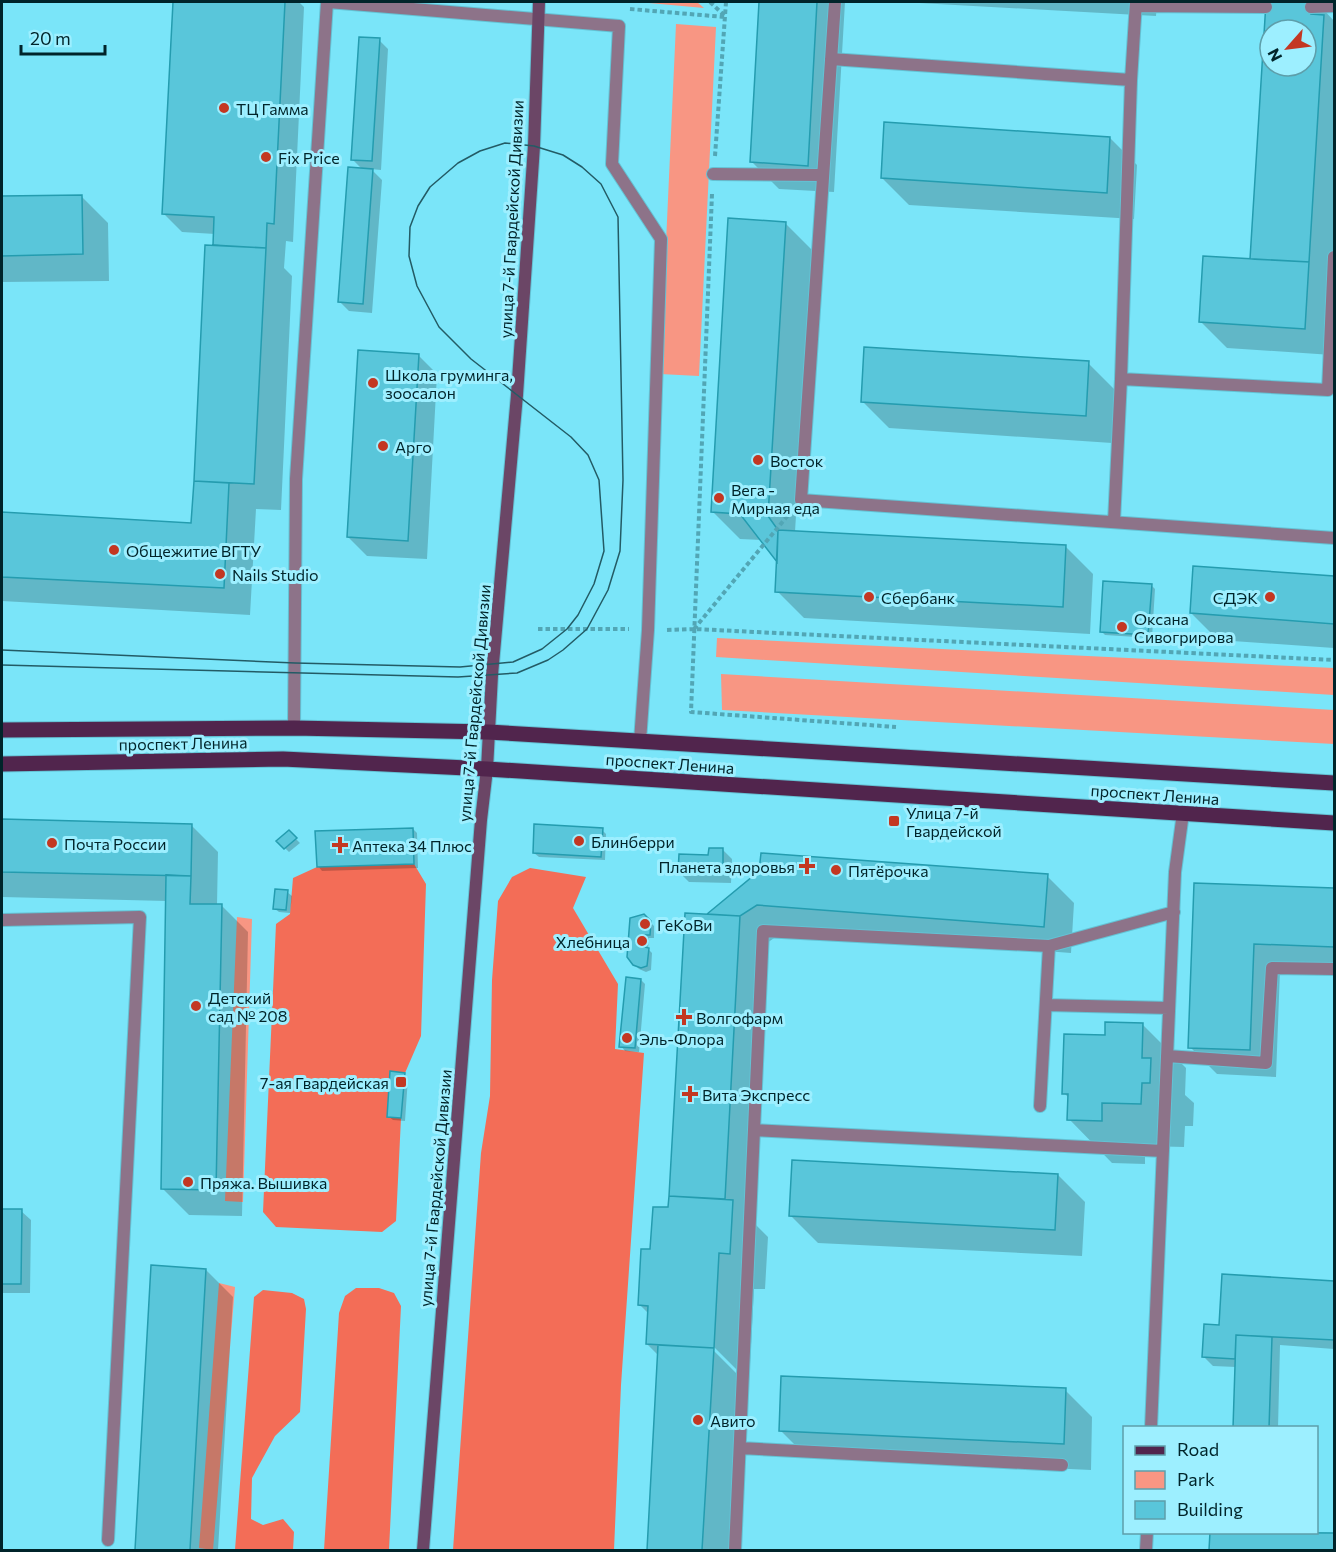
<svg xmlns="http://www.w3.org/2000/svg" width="1336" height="1552" viewBox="0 0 1336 1552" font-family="Commissioner,sans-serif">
  <rect width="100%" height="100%" fill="#7ae5f9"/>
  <path fill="#f89683" d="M638,2H697L704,8Z
    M676,24L716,27L699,376L660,374Z
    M717,638L1334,668V695L716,657Z
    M721,674L1334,710V744L722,710Z
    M237,917L252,919L243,1202L225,1201Z
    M219,1283L235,1287L213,1550L199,1548Z"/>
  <path fill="#f36d57" d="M414,864L426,884L421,1036L405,1073L390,1072L387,1116L401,1118L396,1221L382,1232L276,1227L263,1212L276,924L290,914L293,878L317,867Z
    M530,868L586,877L573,908L618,984L615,1049L644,1053L621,1385L614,1550H453L481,1153L490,1096L492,980L498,901L512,877Z
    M356,1288H379L394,1293L401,1306L389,1550H324L339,1313L345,1296Z
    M263,1290L292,1293L304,1299L306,1309L300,1412L275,1436L252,1478L251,1519L263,1525L283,1519L294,1532L293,1550H235L254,1297Z"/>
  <path fill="#0003" fill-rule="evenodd" d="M174,2H299L304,7L293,242L286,241L284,268L292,276L281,510L256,509L250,615L2,601V514L193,524L207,246L217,247L214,244L215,234L182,232L164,214Z
    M760,2H845L834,192L779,189L752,162Z
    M901,2H1157L1156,16Z
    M1192,2H1323V9L1334,21V310L1332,355L1227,348L1200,321L1252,260L1267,10ZM1270,30H1306V66H1270Z
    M379,40L388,49L381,170L371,169L382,180L372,313L349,311L340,302L363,170L353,160Z
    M1110,138L1137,165L1134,219L909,205L882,178Z
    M81,196L108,223L109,281L2,282V197Z
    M785,223L812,250L795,532L1066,547L1093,574L1090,634L804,618L777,591L778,562L762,540L740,539L713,512Z
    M418,355L437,374L427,559L367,556L348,537Z
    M1088,363L1115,390L1112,443L889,428L862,401Z
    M1194,568L1334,578V648L1218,640L1191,613Z
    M1151,585L1155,589L1152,638L1105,635L1101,631Z
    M2,821L191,825L218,852L217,905H221L248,932L242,1216L189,1215L162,1188L167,901L2,897Z
    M413,829L417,833L418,868L322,871L318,866Z
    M602,830L606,834L605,860L539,857L534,853Z
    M289,832L300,843L289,852L278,841Z
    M723,850L732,859L731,883L689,882L680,873Z
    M760,871L1047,876L1074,903L1071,953L784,931L767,943L751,1220L768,1237L765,1289H754L749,1382L712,1345V1349L747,1384L730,1550H648L659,1356L647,1344L649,1314L640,1305L652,1251L669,1209L686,914L707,916Z
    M1196,884L1334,890V972L1280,970L1276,1077L1217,1074L1190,1047Z
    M287,892L292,896L290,913L279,912L274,908Z
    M644,916L654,926V938H649L648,949L652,953L651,970L646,972L639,969L634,964Z
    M641,980L645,984L639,1052L625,1051L621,1046Z
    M1142,1024L1186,1068L1185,1095L1194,1103L1193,1126H1185L1184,1147L1145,1146V1164L1112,1163L1069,1119V1098L1064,1093L1106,1037Z
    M404,1074L408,1078L405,1121L393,1120L388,1116Z
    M1058,1175L1085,1202L1082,1256L818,1243L791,1216Z
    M2,1210L21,1211L31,1220L30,1293H2Z
    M153,1267L206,1270L233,1297L218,1550H137Z
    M1223,1276L1334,1282V1349L1280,1345L1278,1428H1234L1236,1367L1213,1366L1203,1356L1220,1326Z
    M1065,1390L1092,1417L1091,1470L807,1457L780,1430Z
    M1211,1532L1334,1535V1550H1210Z"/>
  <path fill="#59c6da" stroke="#249caf" stroke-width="1.5" fill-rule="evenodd" d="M173,2H285L274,224L267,223L266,248L213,245L214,217L162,214Z
    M759,2H817L808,166L750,162Z
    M1266,2H1312L1311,14L1324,15L1309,262L1250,259ZM1270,30H1306V66H1270Z
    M359,37L380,38L372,161L351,160Z
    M884,122L1110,137L1107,193L881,178Z
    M348,167L373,169L363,304L338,302Z
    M82,195L83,254L2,256V196Z
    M728,218L786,222L768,516L778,530L777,562L740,514L711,512Z
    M205,245L266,248L254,484L194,481Z
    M1203,256L1309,262L1305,329L1199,322Z
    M864,347L1089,361L1086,416L861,402Z
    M358,350L419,354L408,541L347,537Z
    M194,481L229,483L224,588L2,577V512L191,523Z
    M778,530L1066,545L1063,607L775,592Z
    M1193,566L1334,576V624L1190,613Z
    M1103,581L1152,584L1148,635L1100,632Z
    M2,819L192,824L191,876L2,872Z
    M534,824L603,828L601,857L533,853Z
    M413,828L414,864L317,867L315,831Z
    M289,830L297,838L284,849L276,841Z
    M709,848H723V874L678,873L679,854L708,855Z
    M761,853L1048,874L1044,927L757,905L740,916L707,914L759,871Z
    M166,875L191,876L190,904H222L216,1190L161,1189Z
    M1194,883L1334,888V947L1254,944L1250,1050L1188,1048Z
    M275,889L288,890L286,910L273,909Z
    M685,913L740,916L725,1199L669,1196Z
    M644,914L651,921L650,935H645L644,947L649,948L647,966L641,968L633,965L627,957L630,918Z
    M626,977L641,979L635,1048L619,1047Z
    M1105,1022L1143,1023L1142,1058H1151L1150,1083H1142L1141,1104L1102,1103V1121L1067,1120L1068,1094H1062L1064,1034L1105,1035Z
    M390,1071L405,1073L401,1118L387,1117Z
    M792,1160L1058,1174L1055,1230L789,1216Z
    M669,1196L733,1200L730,1254L719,1253L714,1348L646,1344L648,1306L638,1305L641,1249H650L653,1207H668Z
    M2,1209H22L21,1284H2Z
    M151,1265L206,1269L190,1550H135Z
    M1222,1274L1334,1281V1340L1236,1335L1235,1359L1202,1357L1204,1324L1219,1325Z
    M1236,1335L1272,1337L1269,1428H1233Z
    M658,1345L714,1348L702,1550H647Z
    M781,1376L1066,1388L1064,1444L779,1431Z
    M1210,1532L1334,1533V1550H1209Z"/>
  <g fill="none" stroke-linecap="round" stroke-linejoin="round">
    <defs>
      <path id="lane" d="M835,2L801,500L1334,538
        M1136,6L1266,7
        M1311,7L1334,6
        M831,59L1131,80
        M713,174L823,175
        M1121,379L1328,390L1334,257
        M1114,522L1121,379L1131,80L1136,2
        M2,920L140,917L108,1540
        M1046,1005L1169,1008
        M1167,1056L1266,1063L1272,968L1334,969
        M1040,1106L1049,946
        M754,1130L1163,1151
        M1151,1428L1175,872L1183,813
        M740,1448L1062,1465
        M735,1550L763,931L1049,946L1174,912
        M1146,1550L1147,1532"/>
      <path id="street" d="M328,2L619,26L612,164L661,239L648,630L640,741
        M294,728L296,479L327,2"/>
      <path id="secondary" d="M423,1550L481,820L487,769L492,675L517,395L534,146L539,2"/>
      <path id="primary" d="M2,730L294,728L488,732L1334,783
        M2,764L283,759L487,769L1334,823"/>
    </defs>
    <use href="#lane" stroke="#64c2d4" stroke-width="14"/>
    <use href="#street" stroke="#64c2d4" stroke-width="14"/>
    <use href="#secondary" stroke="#64c2d4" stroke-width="14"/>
    <use href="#primary" stroke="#64c2d4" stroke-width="17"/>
    <path stroke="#52a6b5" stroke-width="4" stroke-dasharray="4.5 3" stroke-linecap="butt" d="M710,2L725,16
      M630,9L725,17
      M715,156L726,2
      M712,194L691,712L896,727
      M538,629H629
      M694,629L789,514
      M667,630L694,629L1334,660"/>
    <use href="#lane" stroke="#8d7389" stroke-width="12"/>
    <use href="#street" stroke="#8d7389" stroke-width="12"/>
    <use href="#secondary" stroke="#6b4666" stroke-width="12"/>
    <use href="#primary" stroke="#51254d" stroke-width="15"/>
    <path stroke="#235b65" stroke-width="1.5" d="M2,650L295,663L460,667L513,662L542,649L567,629L578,615L594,584L604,551L599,480L588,455L571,437L471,359L439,327L417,286L409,256L410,227L418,206L430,187L458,163L480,151L505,143L534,146L563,155L582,167L601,184L618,217L623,480L620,551L608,590L587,629L563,650L548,660L517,673L458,677L2,665"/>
  </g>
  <g fill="#c33722" stroke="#9defff" stroke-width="2">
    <circle cx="224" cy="108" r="6"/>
    <circle cx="266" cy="157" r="6"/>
    <circle cx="373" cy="383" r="6"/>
    <circle cx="383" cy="446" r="6"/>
    <circle cx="758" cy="460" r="6"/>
    <circle cx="719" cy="498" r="6"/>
    <circle cx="114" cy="550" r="6"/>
    <circle cx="220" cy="574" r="6"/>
    <circle cx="869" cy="597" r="6"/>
    <circle cx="1270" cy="597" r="6"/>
    <circle cx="1122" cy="627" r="6"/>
    <rect x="888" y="815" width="12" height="12" rx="3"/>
    <circle cx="579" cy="841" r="6"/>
    <circle cx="52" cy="843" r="6"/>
    <path d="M337 836h6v6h6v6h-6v6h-6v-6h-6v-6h6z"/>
    <path d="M804 857h6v6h6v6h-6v6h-6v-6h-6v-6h6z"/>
    <circle cx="836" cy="870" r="6"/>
    <circle cx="645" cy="924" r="6"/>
    <circle cx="642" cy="941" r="6"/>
    <circle cx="196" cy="1006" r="6"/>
    <path d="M681 1008h6v6h6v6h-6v6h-6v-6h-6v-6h6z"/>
    <circle cx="627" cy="1038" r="6"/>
    <rect x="395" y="1076" width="12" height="12" rx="3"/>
    <path d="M687 1085h6v6h6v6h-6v6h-6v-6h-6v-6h6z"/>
    <circle cx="188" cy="1182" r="6"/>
    <circle cx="698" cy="1420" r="6"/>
  </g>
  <g text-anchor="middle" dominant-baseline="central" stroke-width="6" stroke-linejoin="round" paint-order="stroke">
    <g font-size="16" fill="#00242a" stroke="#9defff" text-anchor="start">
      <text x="236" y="108">ТЦ Гамма</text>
      <text x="278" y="157">Fix Price</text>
      <text x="385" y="374">Школа груминга,<tspan x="385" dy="18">зоосалон</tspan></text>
      <text x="395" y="446">Арго</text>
      <text x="770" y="460">Восток</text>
      <text x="731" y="489">Вега -<tspan x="731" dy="18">Мирная еда</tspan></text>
      <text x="126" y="550">Общежитие ВГТУ</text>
      <text x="232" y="574">Nails Studio</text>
      <text x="881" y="597">Сбербанк</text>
      <text x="1258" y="597" text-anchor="end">СДЭК</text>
      <text x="1134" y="618">Оксана<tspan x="1134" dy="18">Сивогрирова</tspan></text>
      <text x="906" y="812">Улица 7-й<tspan x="906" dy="18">Гвардейской</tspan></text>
      <text x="591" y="841">Блинберри</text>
      <text x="64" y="843">Почта России</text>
      <text x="352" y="845">Аптека 34 Плюс</text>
      <text x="795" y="866" text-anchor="end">Планета здоровья</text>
      <text x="848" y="870">Пятёрочка</text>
      <text x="657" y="924">ГеКоВи</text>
      <text x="630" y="941" text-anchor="end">Хлебница</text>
      <text x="208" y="997">Детский<tspan x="208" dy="18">сад № 208</tspan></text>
      <text x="696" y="1017">Волгофарм</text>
      <text x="639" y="1038">Эль-Флора</text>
      <text x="389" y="1082" text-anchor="end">7-ая Гвардейская</text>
      <text x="702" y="1094">Вита Экспресс</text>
      <text x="200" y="1182">Пряжа. Вышивка</text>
      <text x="710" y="1420">Авито</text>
    </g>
    <g font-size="16" fill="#00242a" stroke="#9defff">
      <text transform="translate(511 219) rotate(-87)">улица 7-й Гвардейской Дивизии</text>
      <text transform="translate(474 703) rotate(-85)">улица 7-й Гвардейской Дивизии</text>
      <text transform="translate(183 743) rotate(-1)">проспект Ленина</text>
      <text transform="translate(670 763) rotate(4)">проспект Ленина</text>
      <text transform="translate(1155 794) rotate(4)">проспект Ленина</text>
      <text transform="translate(435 1188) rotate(-85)">улица 7-й Гвардейской Дивизии</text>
    </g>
  </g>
  <rect width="1336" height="1552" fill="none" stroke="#00242a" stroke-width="6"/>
  <rect x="1123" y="1426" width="195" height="108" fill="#9defff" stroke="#5e9eaa" stroke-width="1.5"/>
  <rect x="1135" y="1446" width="30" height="9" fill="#51254d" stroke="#5e9eaa" stroke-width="1.5"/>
  <text x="1177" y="1456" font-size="18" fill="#00242a">Road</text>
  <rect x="1135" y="1471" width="30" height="18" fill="#f89683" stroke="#5e9eaa" stroke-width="1.5"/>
  <text x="1177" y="1486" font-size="18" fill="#00242a">Park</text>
  <rect x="1135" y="1501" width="30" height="18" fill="#59c6da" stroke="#5e9eaa" stroke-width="1.5"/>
  <text x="1177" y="1516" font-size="18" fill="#00242a">Building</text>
  <g transform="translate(1288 48) rotate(242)"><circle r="28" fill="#9defff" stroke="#5e9eaa" stroke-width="1.5"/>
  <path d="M0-4.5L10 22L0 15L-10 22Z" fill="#c33722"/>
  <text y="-9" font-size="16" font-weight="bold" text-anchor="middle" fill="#00242a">N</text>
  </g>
  <path d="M21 45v9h84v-9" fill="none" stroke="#00242a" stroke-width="3"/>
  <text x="30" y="45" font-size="18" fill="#00242a" stroke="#9defff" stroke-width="4.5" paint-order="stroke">20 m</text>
</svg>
